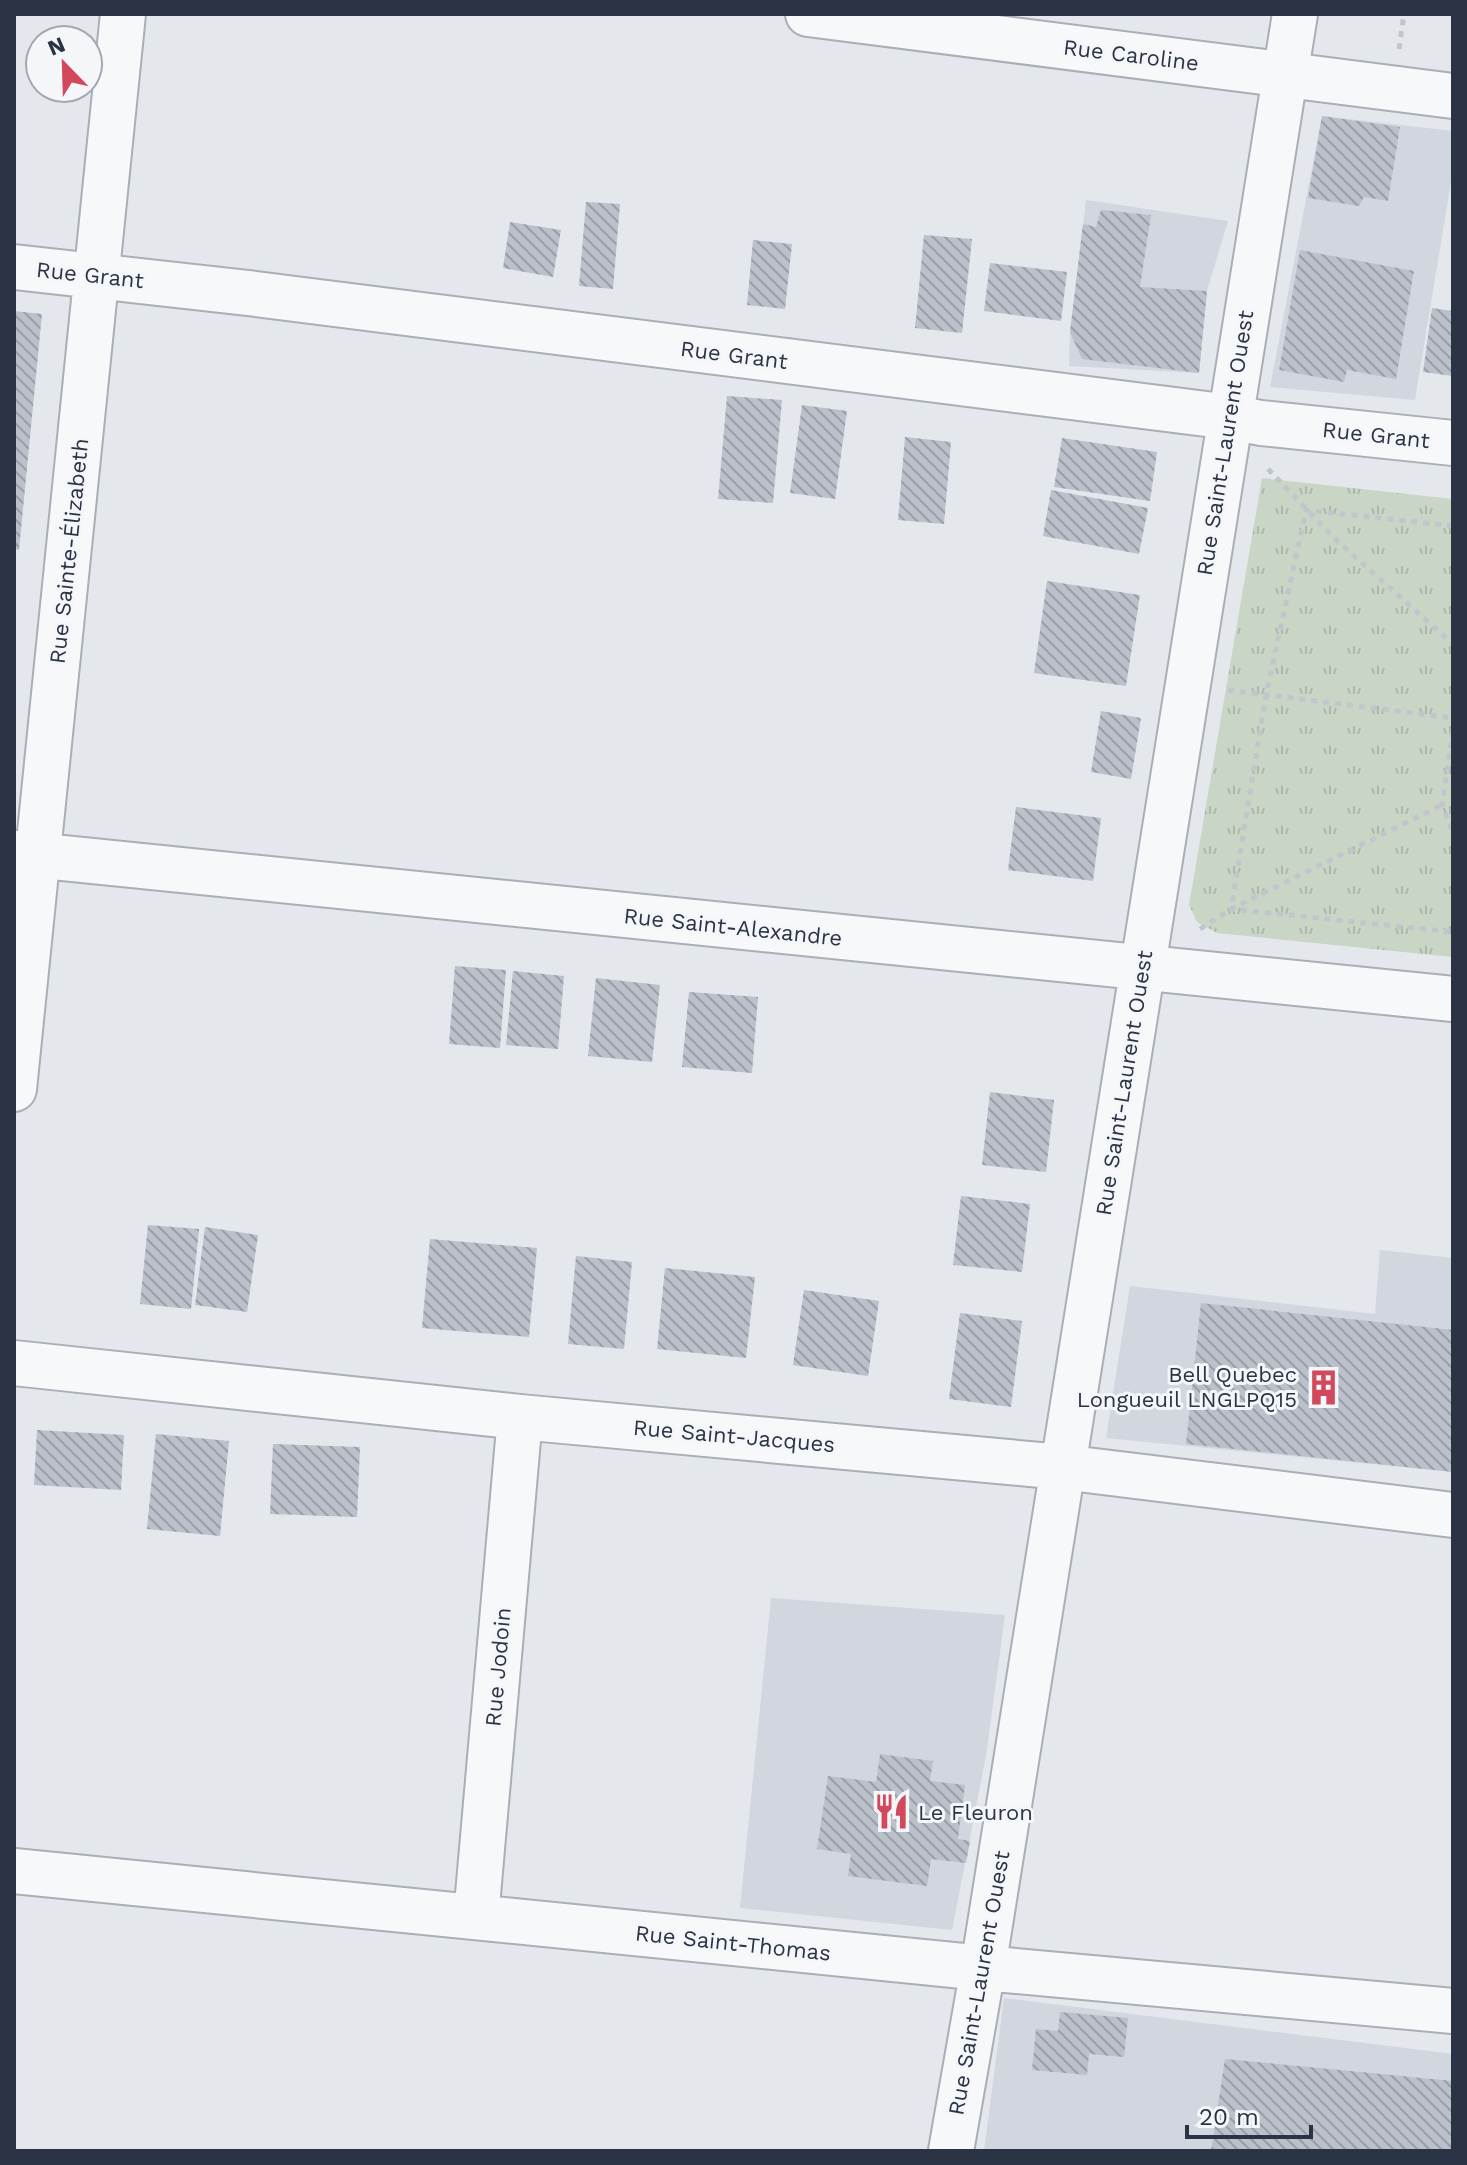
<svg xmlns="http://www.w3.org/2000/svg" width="1467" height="2165" viewBox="0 0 1467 2165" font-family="'Work Sans',sans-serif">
  <defs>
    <pattern id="park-tufts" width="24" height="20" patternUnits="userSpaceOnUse" patternTransform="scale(2)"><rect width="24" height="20" fill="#c9d6c5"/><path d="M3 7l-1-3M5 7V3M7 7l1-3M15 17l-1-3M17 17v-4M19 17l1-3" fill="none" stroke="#adb8ab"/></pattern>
    <pattern id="building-back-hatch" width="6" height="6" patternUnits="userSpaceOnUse" patternTransform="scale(2)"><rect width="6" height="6" fill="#bbc0ca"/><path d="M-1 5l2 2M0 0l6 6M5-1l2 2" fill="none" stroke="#989da6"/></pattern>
  </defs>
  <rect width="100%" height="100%" fill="#e4e7ec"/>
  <path fill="#d2d6de" d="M1322,116L1453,131V170L1415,400L1270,387Z
    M1086,200L1228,221L1207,291L1199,373L1069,366L1070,332Z
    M1380,1250L1453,1258V1472L1106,1438L1130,1286L1375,1314Z
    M771,1598L1005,1615L986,1756L952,1930L740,1908Z
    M1004,1998L1453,2054V2151H984Z"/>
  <path fill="url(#park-tufts)" d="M1262,478L1453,499V957L1217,933L1197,922L1189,905Z"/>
  <path fill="url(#building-back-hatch)" d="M1322,116L1400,127L1388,201L1364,197L1359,206L1308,198Z
    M586,202L620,204L613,289L579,286Z
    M1101,210L1151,215L1140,287L1207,291L1199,373L1082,359L1070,332L1083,224L1096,227Z
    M510,222L561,230L553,277L503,268Z
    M924,235L972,239L962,333L915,328Z
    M753,240L792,244L785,309L747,305Z
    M1300,250L1414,271L1396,379L1347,370L1344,382L1279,370Z
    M990,263L1067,272L1061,321L984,311Z
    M1432,308L1453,311V376L1423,372Z
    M14,311L42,314L19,550L14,549Z
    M727,396L782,400L773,503L718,499Z
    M802,405L847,411L835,499L790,493Z
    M905,437L951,442L944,524L898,520Z
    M1062,438L1157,452L1150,501L1054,487Z
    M1051,490L1148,508L1139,554L1043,536Z
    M1047,581L1140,595L1126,686L1034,673Z
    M1101,711L1141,718L1131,779L1091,772Z
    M1016,807L1101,818L1093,881L1008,870Z
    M455,966L506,970L500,1048L449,1044Z
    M513,971L564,976L558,1049L506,1045Z
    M596,978L660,985L652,1062L588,1056Z
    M689,992L758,997L752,1073L682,1067Z
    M990,1092L1054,1100L1046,1172L982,1165Z
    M961,1196L1030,1204L1022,1272L953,1265Z
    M148,1225L199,1229L191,1309L140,1304Z
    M205,1227L258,1235L247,1312L195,1305Z
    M430,1239L537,1248L529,1337L422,1328Z
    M576,1256L632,1262L624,1349L568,1344Z
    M665,1268L755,1277L746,1358L657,1349Z
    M804,1290L879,1301L868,1376L793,1365Z
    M1201,1303L1453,1330V1472L1186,1444Z
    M960,1313L1022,1321L1011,1407L949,1399Z
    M37,1430L124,1435L121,1490L34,1485Z
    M156,1434L229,1441L220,1536L147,1529Z
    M273,1444L360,1447L357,1517L270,1514Z
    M880,1754L933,1761L930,1781L965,1785L958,1839L970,1841L966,1863L931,1859L927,1886L848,1876L851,1854L817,1849L828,1776L876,1782Z
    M1060,2012L1128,2018L1124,2057L1089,2054L1087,2075L1032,2070L1036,2029L1058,2031Z
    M1225,2059L1453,2081V2151H1211Z"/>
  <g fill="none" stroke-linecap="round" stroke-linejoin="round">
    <defs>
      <path id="minor" d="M808,14L1453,96
        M14,267L256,294L1230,417L1261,423L1453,443
        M14,853L1453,999
        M14,1089L123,14
        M14,1363L520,1417L1062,1467L1453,1515
        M14,1871L983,1968L1453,2011
        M476,1917L520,1417
        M951,2151L983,1968L1295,14"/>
    </defs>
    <use href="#minor" stroke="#a9aeb7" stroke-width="48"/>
    <path stroke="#c2c5cb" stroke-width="5" stroke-dasharray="6 6" stroke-linecap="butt" d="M1399,49L1404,14
      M1268,469L1335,539L1453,644
      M1453,526L1306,510L1266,695L1231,909L1453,932
      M1228,690L1453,718
      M1453,730L1442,805L1453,832
      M1200,929L1231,909L1442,805"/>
    <use href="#minor" stroke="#f7f8fa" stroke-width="44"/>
  </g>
  <defs>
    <symbol id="building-bare" viewBox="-9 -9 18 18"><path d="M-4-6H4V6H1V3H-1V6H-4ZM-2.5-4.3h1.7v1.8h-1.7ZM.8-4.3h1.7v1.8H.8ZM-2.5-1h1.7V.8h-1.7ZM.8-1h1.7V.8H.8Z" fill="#d1495b" stroke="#f4f6f9" stroke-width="2.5" paint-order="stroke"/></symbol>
    <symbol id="restaurant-bare" viewBox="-9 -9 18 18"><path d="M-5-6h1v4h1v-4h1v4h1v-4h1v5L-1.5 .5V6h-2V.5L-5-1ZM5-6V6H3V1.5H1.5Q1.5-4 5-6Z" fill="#d1495b" stroke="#f4f6f9" stroke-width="2.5" paint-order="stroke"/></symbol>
  </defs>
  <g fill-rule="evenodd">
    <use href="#building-bare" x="1298" y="1362" width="51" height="51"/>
    <use href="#restaurant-bare" x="866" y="1786" width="51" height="51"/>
  </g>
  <g text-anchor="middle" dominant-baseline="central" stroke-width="6" stroke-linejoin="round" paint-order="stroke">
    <g font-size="22" fill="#2b3445" stroke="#f4f6f9">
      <text transform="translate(1131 55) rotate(7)">Rue Caroline</text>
      <text transform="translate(90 275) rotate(6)">Rue Grant</text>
      <text transform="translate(734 355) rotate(7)">Rue Grant</text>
      <text transform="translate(1376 435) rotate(6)">Rue Grant</text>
      <text transform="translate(1225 443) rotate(-81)">Rue Saint-Laurent Ouest</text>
      <text transform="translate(69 551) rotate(-84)">Rue Sainte-Élizabeth</text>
      <text transform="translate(733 927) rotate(6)">Rue Saint-Alexandre</text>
      <text transform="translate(1124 1083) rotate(-81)">Rue Saint-Laurent Ouest</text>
      <text transform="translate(734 1436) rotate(5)">Rue Saint-Jacques</text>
      <text transform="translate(498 1667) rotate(-85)">Rue Jodoin</text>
      <text transform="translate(733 1943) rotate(6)">Rue Saint-Thomas</text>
      <text transform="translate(979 1983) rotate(-80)">Rue Saint-Laurent Ouest</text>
    </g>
    <g font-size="22" fill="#2b3445" stroke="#f4f6f9" text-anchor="end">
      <text x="1297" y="1374">Bell Quebec<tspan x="1297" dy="25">Longueuil LNGLPQ15</tspan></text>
      <text x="918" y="1812" text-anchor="start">Le Fleuron</text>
    </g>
  </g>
  <rect width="1467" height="2165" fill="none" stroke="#2b3445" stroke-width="32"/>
  <g transform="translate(64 64) rotate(337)"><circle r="38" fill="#f4f6f9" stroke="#a4a8b1" stroke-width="2"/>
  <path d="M0-6L14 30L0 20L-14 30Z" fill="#d1495b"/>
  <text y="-12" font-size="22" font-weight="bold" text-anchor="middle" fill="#2b3445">N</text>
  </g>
  <path d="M1187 2125v12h124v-12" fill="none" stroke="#2b3445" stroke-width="4"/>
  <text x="1199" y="2125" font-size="24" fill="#2b3445" stroke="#f4f6f9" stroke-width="6" paint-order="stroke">20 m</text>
</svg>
